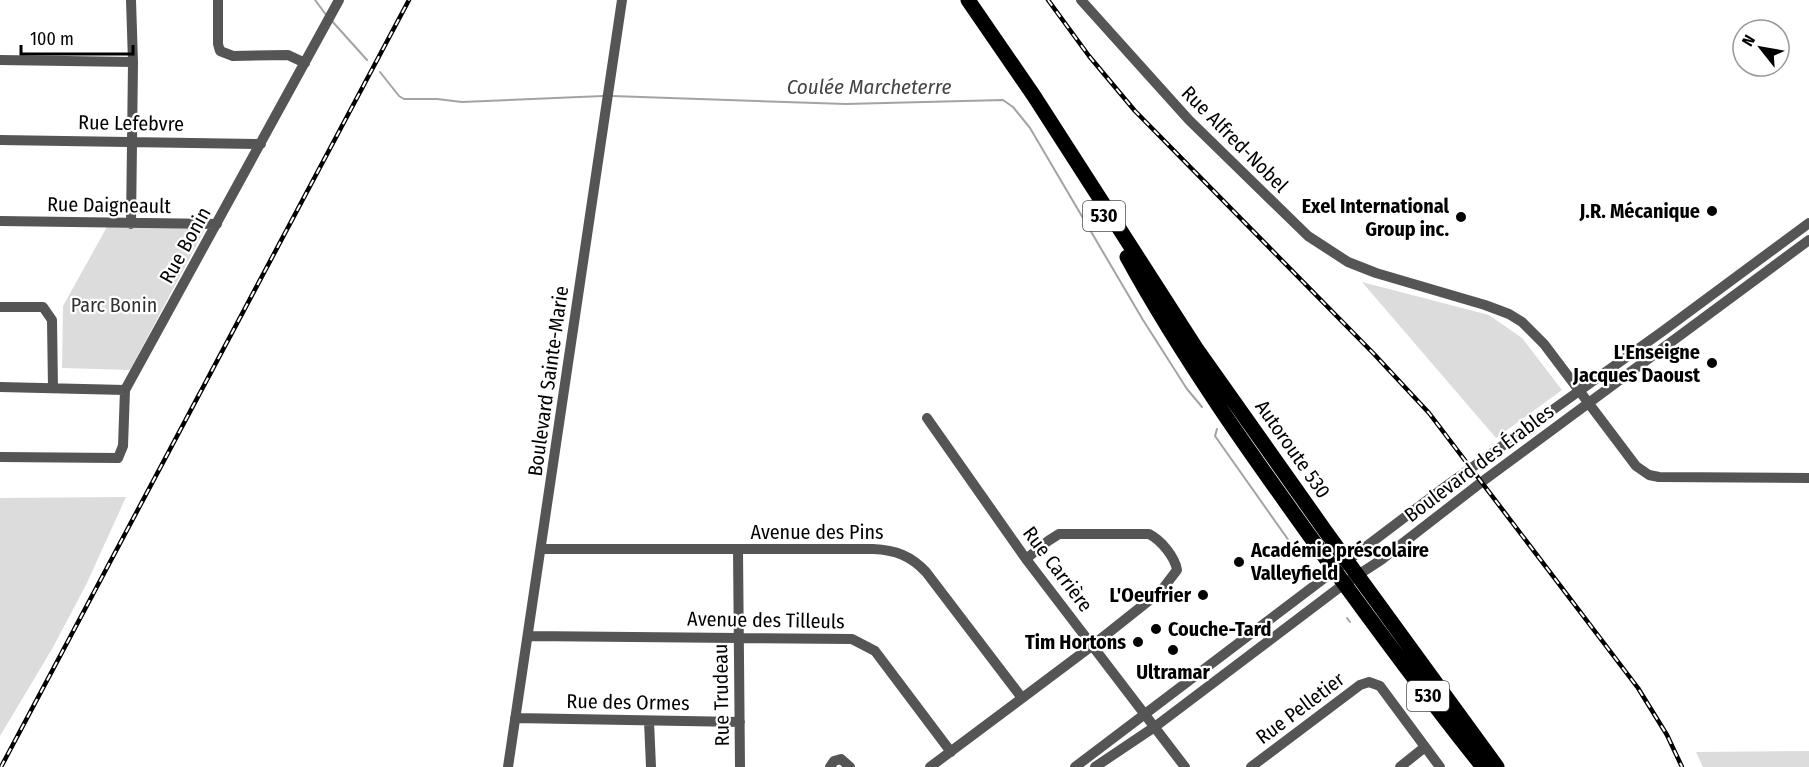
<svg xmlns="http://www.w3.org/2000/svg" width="1809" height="767" viewBox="0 0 1809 767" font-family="'Fira Sans Condensed',sans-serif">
  <rect width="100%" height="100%" fill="#fff"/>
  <path fill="#dcdcdc" d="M108,225L205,229L130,370L62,368L63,306Z
    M1362,282L1489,315L1522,338L1562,390L1496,438Z
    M126,497L86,585L52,649L0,736V498Z
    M1809,751V767H1703L1696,752Z"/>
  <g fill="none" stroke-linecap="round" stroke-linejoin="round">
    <path stroke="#a3a3a3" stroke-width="2" d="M315,0L327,16
      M331,20L367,60
      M380,72L399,96L404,99H437L462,102L603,96
      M612,96L846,104L1003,100L1013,107L1030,128L1143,320L1187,389L1202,407
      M1217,429L1215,436L1299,555
      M1347,618L1350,622"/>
    <path stroke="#555" stroke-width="10" d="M131,0L133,62L131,224
      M218,0V44L220,51L233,56L288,55L305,63
      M1081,0L1189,120L1308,236L1348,262L1376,273L1485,305L1509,314L1522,322L1544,344L1636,466L1649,475L1659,477L1809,478
      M0,60L133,62
      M0,140L261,144
      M0,221L217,224
      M0,307H43L52,320L53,388
      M0,387L125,390
      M927,418L1026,559L1185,767
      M0,457L118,458L123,446L125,390L339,0
      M541,549H873C896,550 911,556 926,572L1022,698
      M738,550L740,767
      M528,636L852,639L875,651L951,752
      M515,718L740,722
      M649,721L651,767
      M508,767L622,0
      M830,767L834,761L841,759L850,767
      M930,767L1093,645L1161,591L1177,570C1175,557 1161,540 1149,534H1059L1048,541L1026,559
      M1075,767L1446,486L1663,331L1809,223
      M1095,767L1156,726L1344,584L1381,560L1483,481L1809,240
      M1251,767L1360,685L1369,682L1380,686L1440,767
      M1400,767L1425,747"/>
    <path stroke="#000" stroke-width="15" d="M968,0L1034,96L1196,348L1326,532L1497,767
      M1127,257C1184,361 1253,457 1322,553C1374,625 1427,697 1483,767"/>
    <defs>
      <path id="rail" d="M1048,0L1089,56L1135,111L1374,354L1429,413L1638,688L1667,735L1682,767
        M1,767L409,0"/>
    </defs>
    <use href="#rail" stroke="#000" stroke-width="4.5"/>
    <use href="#rail" stroke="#fff" stroke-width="2" stroke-dasharray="7" stroke-linecap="butt"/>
  </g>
  <g fill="#000" stroke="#fff" stroke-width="2">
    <circle cx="1712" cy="211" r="6"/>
    <circle cx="1461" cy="217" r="6"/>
    <circle cx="1712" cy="363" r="6"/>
    <circle cx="1239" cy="562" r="6"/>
    <circle cx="1203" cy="595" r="6"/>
    <circle cx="1156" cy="629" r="6"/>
    <circle cx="1138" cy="642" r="6"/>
    <circle cx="1173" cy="650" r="6"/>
  </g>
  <g text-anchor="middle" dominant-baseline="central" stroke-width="4.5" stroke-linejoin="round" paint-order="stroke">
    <g fill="#fff" stroke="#4c4c4c" stroke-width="1.5">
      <rect x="1083" y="201" width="42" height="30" rx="4.5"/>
      <rect x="1407" y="681" width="42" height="30" rx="4.5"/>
    </g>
    <g font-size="18" font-weight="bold" fill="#000">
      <text x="1104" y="216">530</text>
      <text x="1428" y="696">530</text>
    </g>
    <g font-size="20" fill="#000" stroke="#fff">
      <text transform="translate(131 123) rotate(1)">Rue Lefebvre</text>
      <text transform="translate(1235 139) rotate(45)">Rue Alfred-Nobel</text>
      <text transform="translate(109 205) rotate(1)">Rue Daigneault</text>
      <text transform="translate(185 245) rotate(-61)">Rue Bonin</text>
      <text transform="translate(548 381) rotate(-82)">Boulevard Sainte-Marie</text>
      <text transform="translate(1293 449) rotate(55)">Autoroute 530</text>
      <text transform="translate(1479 463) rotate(-37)">Boulevard des Érables</text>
      <text x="817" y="532">Avenue des Pins</text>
      <text transform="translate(1058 569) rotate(53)">Rue Carrière</text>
      <text transform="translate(766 620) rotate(1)">Avenue des Tilleuls</text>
      <text transform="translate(721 695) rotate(-91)">Rue Trudeau</text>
      <text transform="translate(628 702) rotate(1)">Rue des Ormes</text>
      <text transform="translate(1300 708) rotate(-37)">Rue Pelletier</text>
    </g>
    <g font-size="20" font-weight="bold" fill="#000" stroke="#fff" text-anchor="end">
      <text x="1449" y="206">Exel International<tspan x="1449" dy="23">Group inc.</tspan></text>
      <text x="1700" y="211">J.R. Mécanique</text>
      <text x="1700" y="352">L'Enseigne<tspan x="1700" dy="23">Jacques Daoust</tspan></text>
      <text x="1251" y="550" text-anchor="start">Académie préscolaire<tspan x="1251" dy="23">Valleyfield</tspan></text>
      <text x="1191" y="595">L'Oeufrier</text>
      <text x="1168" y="629" text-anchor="start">Couche-Tard</text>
      <text x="1126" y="642">Tim Hortons</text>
      <text x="1173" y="672" text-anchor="middle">Ultramar</text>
    </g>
    <g font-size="20" fill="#333" stroke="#fff">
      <text x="114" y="305">Parc Bonin</text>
    </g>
    <g font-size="21" font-style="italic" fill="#444" stroke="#fff">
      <text x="869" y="87">Coulée Marcheterre</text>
    </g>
  </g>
  <g transform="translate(1761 48) rotate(301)"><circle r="28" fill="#ffffff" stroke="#999999" stroke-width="1.5"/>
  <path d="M0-4.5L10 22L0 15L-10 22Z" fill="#000000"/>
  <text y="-9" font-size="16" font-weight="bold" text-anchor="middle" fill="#000000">N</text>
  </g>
  <path d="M21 45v9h112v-9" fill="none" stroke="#000000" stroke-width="3"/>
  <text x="30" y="45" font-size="18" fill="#000000" stroke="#ffffff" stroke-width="4.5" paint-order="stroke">100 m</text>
</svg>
